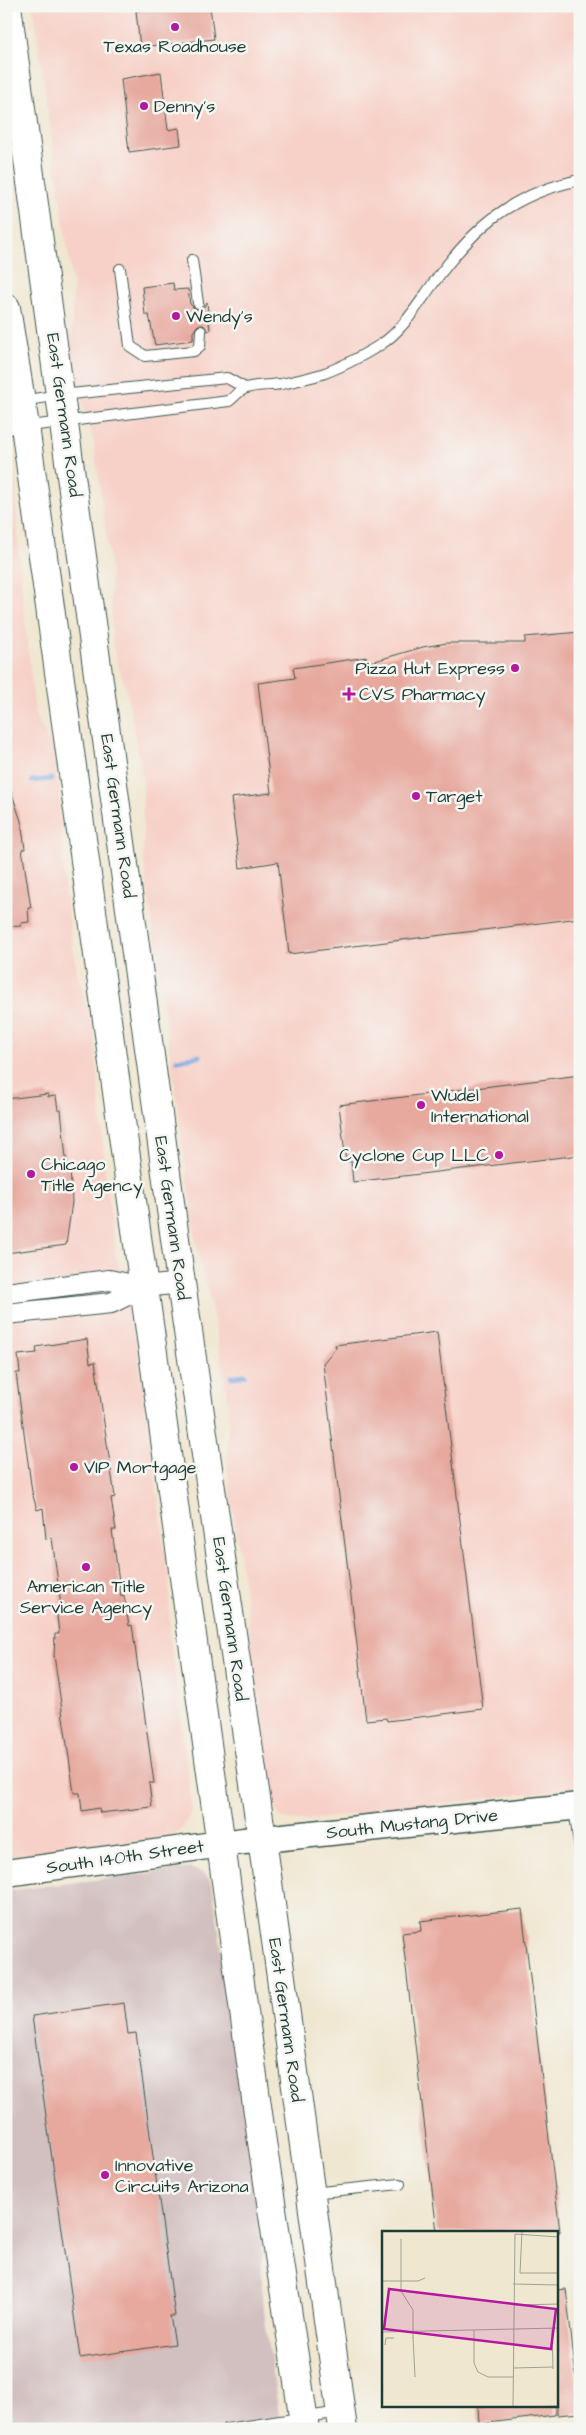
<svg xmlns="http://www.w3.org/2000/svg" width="586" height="2435" viewBox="0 0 586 2435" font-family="'Architects Daughter',sans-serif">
  <rect width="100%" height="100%" fill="#f6f6f2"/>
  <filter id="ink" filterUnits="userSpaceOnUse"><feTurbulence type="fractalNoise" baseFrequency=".02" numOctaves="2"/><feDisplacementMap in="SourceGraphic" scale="10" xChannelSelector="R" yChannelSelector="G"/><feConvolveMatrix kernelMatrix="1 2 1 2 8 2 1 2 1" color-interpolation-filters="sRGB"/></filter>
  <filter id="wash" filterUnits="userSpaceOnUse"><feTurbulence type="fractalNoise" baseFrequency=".0096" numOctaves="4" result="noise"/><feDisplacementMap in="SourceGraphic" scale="20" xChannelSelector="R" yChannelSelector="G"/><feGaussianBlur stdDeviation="1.12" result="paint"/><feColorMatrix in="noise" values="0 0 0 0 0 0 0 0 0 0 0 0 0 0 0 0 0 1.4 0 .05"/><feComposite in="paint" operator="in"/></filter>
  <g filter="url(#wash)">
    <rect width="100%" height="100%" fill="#f0e7d1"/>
    <path fill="#f7d1c8" d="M33,6H580V1787L300,1821L287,1820L279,1816L274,1804L228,1473V1401L214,1320L196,1241L143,856V783L128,697L112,643L110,562L93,439L75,377L71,347L73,287Z
      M6,434L12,453L22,592L35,714L53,749L59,789L65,893L78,977L94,1030L106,1180L116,1254L134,1327L169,1578L170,1636L192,1810L183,1828L173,1836L6,1857Z"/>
    <path fill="#d2bfc0" d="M189,1868L204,1873L210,1880L213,1889L262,2236V2298L281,2429H6V1891Z"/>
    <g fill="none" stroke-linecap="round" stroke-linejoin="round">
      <path stroke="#79a8e2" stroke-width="5" d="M32,781L51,779
        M177,1060L199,1056
        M231,1377L245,1375"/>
    </g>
    <g id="blocks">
      <path fill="#e7a89e" d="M141,6H210L214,39L140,47L136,11L142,10Z
        M161,72L168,130L179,128L181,145L129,152L121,79Z
        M173,283L174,290L188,289L190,304L195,309H202L207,302L210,330L208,331L204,325H198L193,332V340L155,345L149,315H145L142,287Z
        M580,632V918L289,954L278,862L240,868L231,798L271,793L258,683L295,678L293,668L367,657L368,663L423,647L447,643H525V637Z
        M6,785H9L21,821L25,849H22L31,908H28L29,922L21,923V926L6,927Z
        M580,1075V1155L353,1182L351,1161L346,1162L339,1105Z
        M48,1094V1097L56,1096L58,1110H61L67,1168H70L72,1202L66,1245L6,1253V1099Z
        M437,1332L483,1709L387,1721L386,1718L366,1720L323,1363L336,1348L335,1345Z
        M87,1339L90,1363L95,1362L115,1497L111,1498L116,1530H112L121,1596L124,1595L129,1626L132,1625L154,1783H149L152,1807L100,1813L99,1808L82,1811L80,1793H74L54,1655L55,1634H59L56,1606H61L52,1538L46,1539L43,1508L37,1510L32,1492L16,1373H20L18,1355L37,1353L36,1347Z
        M522,1909L560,2232H437L402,1933L421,1931L420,1921Z
        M124,2003L128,2034L136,2033L175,2316H170L175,2344L80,2358L32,2016Z
        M566,2289L580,2413L557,2415V2290Z
        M478,2406H555V2415L479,2424Z"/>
    </g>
  </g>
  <g filter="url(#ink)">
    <use href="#blocks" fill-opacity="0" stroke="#3e564c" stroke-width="1"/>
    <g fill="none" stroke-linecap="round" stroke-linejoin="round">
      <defs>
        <path id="service" d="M192,260L198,303
          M120,269L130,346L145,356L194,351L200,346L201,331
          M6,403L61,395L227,378L245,388
          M6,429L229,401C234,397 238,392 244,389C253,384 270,386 281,384C295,381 309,378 322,374C342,367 362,356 380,345C402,331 417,306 432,285C473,228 510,194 580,180
          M574,1808L580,1851
          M311,2193L400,2184
          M227,2429L340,2412"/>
        <path id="minor" d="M6,1293L109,1280L144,1287L181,1283
          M6,1314L111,1303L144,1287"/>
        <path id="tertiary" d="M6,1873L244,1841L580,1806"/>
        <path id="secondary" d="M7,6L181,1283L262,1839L343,2429
          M6,308L25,426L262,2142L305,2429"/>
      </defs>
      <use href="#service" stroke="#3e564c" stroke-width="12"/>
      <use href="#minor" stroke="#3e564c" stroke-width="22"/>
      <use href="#tertiary" stroke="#3e564c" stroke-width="29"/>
      <use href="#secondary" stroke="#3e564c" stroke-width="30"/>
      <use href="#service" stroke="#fff" stroke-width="10"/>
      <use href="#minor" stroke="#fff" stroke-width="20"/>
      <use href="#tertiary" stroke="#fff" stroke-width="26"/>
      <use href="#secondary" stroke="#fff" stroke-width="28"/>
    </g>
  </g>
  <g fill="#b5179e" stroke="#f6f6f2" stroke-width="2">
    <circle cx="175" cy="27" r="5"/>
    <circle cx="144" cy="106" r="5"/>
    <circle cx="176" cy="316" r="5"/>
    <circle cx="515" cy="668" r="5"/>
    <path d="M346.5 686.5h5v5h5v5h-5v5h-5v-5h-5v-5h5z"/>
    <circle cx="416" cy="796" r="5"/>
    <circle cx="421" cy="1105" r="5"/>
    <circle cx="499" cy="1155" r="5"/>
    <circle cx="31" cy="1174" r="5"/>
    <circle cx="74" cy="1467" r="5"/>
    <circle cx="86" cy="1567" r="5"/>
    <circle cx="105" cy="2175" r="5"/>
  </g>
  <g text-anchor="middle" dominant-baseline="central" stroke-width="5" stroke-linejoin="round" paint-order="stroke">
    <g font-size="18" fill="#1f3d34" stroke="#f6f6f2" text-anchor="start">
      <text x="175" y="46" text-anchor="middle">Texas Roadhouse</text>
      <text x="154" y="106">Denny's</text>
      <text x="186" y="316">Wendy's</text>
      <text x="505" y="668" text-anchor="end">Pizza Hut Express</text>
      <text x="359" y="694">CVS Pharmacy</text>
      <text x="426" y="796">Target</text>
      <text x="431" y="1095">Wudel<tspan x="431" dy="21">International</tspan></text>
      <text x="489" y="1155" text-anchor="end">Cyclone Cup LLC</text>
      <text x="41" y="1164">Chicago<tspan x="41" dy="21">Title Agency</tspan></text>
      <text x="84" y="1467">VIP Mortgage</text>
      <text x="86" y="1586" text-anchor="middle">American Title<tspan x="86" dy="21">Service Agency</tspan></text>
      <text x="115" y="2165">Innovative<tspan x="115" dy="21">Circuits Arizona</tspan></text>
    </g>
    <g font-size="18" fill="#1f3d34" stroke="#f6f6f2">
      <text transform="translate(64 415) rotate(82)">East Germann Road</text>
      <text transform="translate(118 816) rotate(82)">East Germann Road</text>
      <text transform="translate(172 1218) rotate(82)">East Germann Road</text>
      <text transform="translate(230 1619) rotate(82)">East Germann Road</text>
      <text transform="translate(412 1824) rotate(-6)">South Mustang Drive</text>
      <text transform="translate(125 1857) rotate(-8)">South 140th Street</text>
      <text transform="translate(286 2020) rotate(82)">East Germann Road</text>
    </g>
  </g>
  <g transform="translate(382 2231)">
    <rect width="176" height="176" fill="#f0e7d1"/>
    <path fill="none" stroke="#9ca392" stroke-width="1" d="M140,0L138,42H177M19,8V60L31,79V107M0,50H36L43,47M131,53L177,54M131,74L177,73M170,97L171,138M92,99V132L96,141L106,146H131M0,101L177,97M31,106L33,146M3,114L4,107H12M131,137L171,136M131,176L133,3L177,6M142,176L177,175"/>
    <path fill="#b5179e" fill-opacity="0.15" stroke="#b5179e" stroke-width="2.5" d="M7,58L174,78L169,118L2,98Z"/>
    <rect width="176" height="176" fill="none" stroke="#1f3d34" stroke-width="2.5"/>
  </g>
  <rect width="586" height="2435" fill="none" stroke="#f6f6f2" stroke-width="25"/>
</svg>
